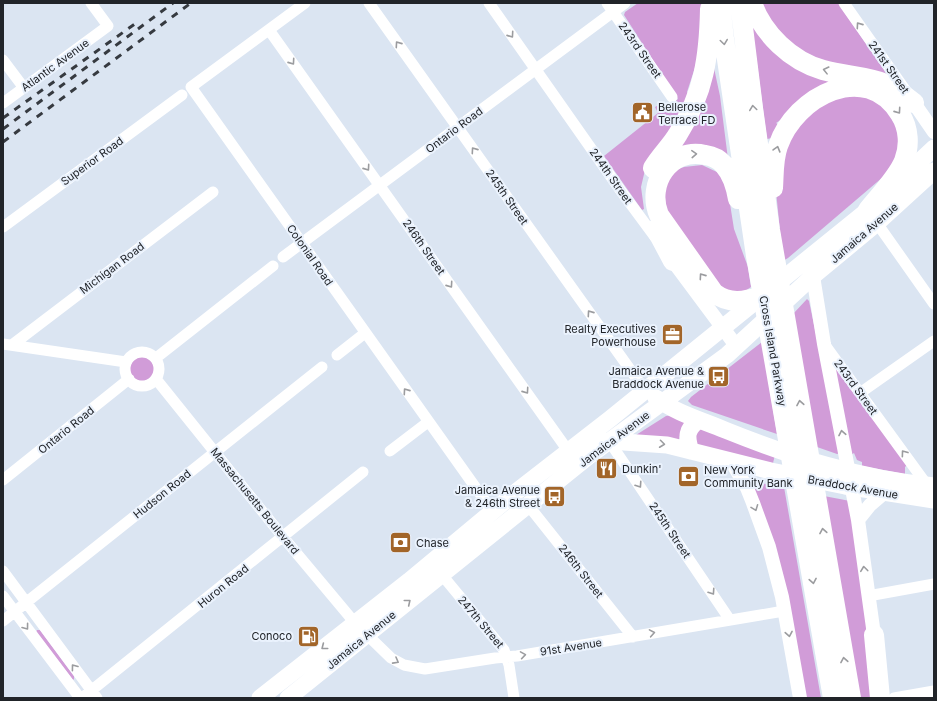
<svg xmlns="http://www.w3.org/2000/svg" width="937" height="701" viewBox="0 0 937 701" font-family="Inter,sans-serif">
  <rect width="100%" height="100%" fill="#dbe5f2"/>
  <path fill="#d19cd8" d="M638,3H704L701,49L687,92L690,97L645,170L641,187L644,209L642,210L604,156L658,113L655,107L664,102L667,107L678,99L624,15L625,12Z
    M749,3L765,37L861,82L791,113L776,123L781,126L777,137L767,139Z
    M757,3H838L890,79L831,65L796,52Z
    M714,68L720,96L729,167L678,150Z
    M850,91L881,100L903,138L895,163L883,177L788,258L783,261L776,191L793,124L819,101Z
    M702,165L719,173L727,185L734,229L748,267L751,287L745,291L728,296L663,212L667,173L684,167Z
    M807,299L809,301L841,453L837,454L817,447L793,314Z
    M762,342L777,434L692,405L688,401L691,397Z
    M130 369a12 12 0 1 1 24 0a12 12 0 1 1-24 0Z
    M833,360L908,464L905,467V474L862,466V462L857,460L854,453L851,455Z
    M673,415L686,421L682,427L679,440L636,435L666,416Z
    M705,427L775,455L772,467L692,443L695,429Z
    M748,481L784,487L821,698H804Z
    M824,496L850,501L877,698H858Z
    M37,630H40L74,676V679L73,680L36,632Z"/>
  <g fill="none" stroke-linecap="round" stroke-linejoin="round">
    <path stroke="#fff" stroke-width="11" d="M305,3L191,87L493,512
      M369,3L639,382L646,390
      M489,3L621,191L655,237
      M607,3L672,97
      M844,3L906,91
      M269,30L569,452
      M3,60L24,88
      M3,103L108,26L91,3
      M874,219L934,304
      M3,227L182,95
      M283,257L625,3
      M3,344L126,362
      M12,345L213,192
      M825,345L927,485
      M125 369a17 17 0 1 1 34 0a17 17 0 1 1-34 0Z
      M337,355L365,333
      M156,358L273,266
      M156,379L283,537L355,623L391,658L404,665L425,669L495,658L517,656L784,611
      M860,393L934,341
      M609,441L730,620
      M390,451L428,422
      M3,480L129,379
      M528,505L633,637
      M3,571L97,698
      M442,575L504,650L509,665L514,698
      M3,596L80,698
      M868,596L934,584
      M3,621L322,367
      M82,698L363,472
      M894,698L934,691"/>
    <path stroke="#fff" stroke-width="14" d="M914,103L934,132
      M673,261L737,347
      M813,276L824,344L858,520L874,635
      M731,461L747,488L753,503L769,547L782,597L800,698
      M858,520L870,505L884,493"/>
    <path stroke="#fff" stroke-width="17" d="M656,398C676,413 701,420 725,430C792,457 861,479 934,486
      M609,441L667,445L771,471L845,486L934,500
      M691,451C686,437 686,429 699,420
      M260,698L409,581L516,492L610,419L868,210L934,148
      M288,698L589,456L727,355L813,276L877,223L934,171"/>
    <path stroke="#fff" stroke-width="20" d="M720,3L724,39L756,256L833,698
      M740,3L753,108L770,230L851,698
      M752,3C763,34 791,61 823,70C844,76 866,76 886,84C896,88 905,96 914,103
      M653,168C660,156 671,146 678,134C704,93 709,57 710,9
      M773,188C774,174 773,160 778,146C795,96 866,59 900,114C909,128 910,146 904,161C897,178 879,196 868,210
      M738,199C736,187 732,174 724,165C719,159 712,156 705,155C670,147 646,184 659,215L714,293C730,305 745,301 762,296
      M656,229L673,261
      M874,635L880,698"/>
    <path stroke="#363a40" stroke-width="3" stroke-dasharray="7 7" stroke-linecap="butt" d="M3,118L139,21
      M3,129L173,3
      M3,142L191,3"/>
  </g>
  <defs><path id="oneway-chevron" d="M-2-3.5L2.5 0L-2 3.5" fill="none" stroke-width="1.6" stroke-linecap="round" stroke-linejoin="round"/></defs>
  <g stroke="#9b9c9f">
    <use href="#oneway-chevron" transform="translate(859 25) rotate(-125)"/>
    <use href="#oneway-chevron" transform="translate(511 35) rotate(55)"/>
    <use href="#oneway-chevron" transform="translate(724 42) rotate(82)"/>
    <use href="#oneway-chevron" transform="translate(398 44) rotate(-125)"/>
    <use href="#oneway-chevron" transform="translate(292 62) rotate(55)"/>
    <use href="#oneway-chevron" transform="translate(826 70) rotate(-166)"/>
    <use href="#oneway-chevron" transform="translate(753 108) rotate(-98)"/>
    <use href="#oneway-chevron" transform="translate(898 111) rotate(55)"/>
    <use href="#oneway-chevron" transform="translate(777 149) rotate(-74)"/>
    <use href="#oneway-chevron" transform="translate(474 150) rotate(-125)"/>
    <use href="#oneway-chevron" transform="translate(694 154) rotate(-3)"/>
    <use href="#oneway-chevron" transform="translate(367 168) rotate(55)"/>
    <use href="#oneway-chevron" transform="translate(702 276) rotate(-125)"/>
    <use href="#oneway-chevron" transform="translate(450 285) rotate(55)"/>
    <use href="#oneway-chevron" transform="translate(590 313) rotate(-125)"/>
    <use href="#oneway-chevron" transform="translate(406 391) rotate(-125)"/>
    <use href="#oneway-chevron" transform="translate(526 391) rotate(55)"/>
    <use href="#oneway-chevron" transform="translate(800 403) rotate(-100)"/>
    <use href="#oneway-chevron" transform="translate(842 433) rotate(-101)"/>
    <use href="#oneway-chevron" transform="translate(662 444) rotate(7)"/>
    <use href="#oneway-chevron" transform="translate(904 453) rotate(-126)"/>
    <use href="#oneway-chevron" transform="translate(639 485) rotate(56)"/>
    <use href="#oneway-chevron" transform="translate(755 508) rotate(69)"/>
    <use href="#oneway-chevron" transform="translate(823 531) rotate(-100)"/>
    <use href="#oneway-chevron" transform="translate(864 569) rotate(-97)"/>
    <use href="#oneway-chevron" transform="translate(813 581) rotate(80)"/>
    <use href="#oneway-chevron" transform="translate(712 592) rotate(56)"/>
    <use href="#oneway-chevron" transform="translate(408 602) rotate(-39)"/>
    <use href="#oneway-chevron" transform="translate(26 627) rotate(53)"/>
    <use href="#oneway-chevron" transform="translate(652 633) rotate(-10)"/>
    <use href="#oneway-chevron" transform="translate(789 634) rotate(80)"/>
    <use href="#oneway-chevron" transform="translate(324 647) rotate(142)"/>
    <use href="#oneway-chevron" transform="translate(523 655) rotate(-9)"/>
    <use href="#oneway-chevron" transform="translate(844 660) rotate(-100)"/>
    <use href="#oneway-chevron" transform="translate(396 661) rotate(29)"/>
    <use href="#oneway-chevron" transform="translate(74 667) rotate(-127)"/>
  </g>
  <defs>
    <symbol id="civic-square" viewBox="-11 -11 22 22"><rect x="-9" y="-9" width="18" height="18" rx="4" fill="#a26529" stroke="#eaf2fd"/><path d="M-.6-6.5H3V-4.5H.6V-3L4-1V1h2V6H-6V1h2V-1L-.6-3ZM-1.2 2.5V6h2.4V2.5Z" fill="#fff"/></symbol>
    <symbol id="office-square" viewBox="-11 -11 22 22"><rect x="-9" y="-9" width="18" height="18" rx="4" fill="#a26529" stroke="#eaf2fd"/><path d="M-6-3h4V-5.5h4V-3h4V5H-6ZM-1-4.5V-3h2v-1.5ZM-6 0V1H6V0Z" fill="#fff"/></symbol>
    <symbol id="bus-square" viewBox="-11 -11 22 22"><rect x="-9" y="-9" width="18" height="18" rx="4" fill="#a26529" stroke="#eaf2fd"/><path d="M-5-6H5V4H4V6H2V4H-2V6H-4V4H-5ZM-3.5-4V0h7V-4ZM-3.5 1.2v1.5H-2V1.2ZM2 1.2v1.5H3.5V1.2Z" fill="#fff"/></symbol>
    <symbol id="restaurant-square" viewBox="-11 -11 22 22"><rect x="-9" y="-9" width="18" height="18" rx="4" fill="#a26529" stroke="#eaf2fd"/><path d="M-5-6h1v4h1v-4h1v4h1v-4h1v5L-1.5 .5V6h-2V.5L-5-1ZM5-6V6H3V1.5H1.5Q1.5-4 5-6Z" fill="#fff"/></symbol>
    <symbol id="bank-square" viewBox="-11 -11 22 22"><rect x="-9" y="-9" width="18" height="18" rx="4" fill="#a26529" stroke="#eaf2fd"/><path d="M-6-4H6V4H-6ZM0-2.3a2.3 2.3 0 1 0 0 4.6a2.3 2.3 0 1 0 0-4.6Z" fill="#fff"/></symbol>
    <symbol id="fuel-square" viewBox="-11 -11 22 22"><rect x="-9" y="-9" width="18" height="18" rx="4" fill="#a26529" stroke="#eaf2fd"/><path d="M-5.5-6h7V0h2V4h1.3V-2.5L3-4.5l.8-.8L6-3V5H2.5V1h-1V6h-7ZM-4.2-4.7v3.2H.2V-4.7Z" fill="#fff"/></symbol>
  </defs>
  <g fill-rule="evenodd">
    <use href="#civic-square" x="630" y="100" width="25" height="25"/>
    <use href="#office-square" x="660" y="322" width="25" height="25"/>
    <use href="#bus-square" x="706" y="364" width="25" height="25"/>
    <use href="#restaurant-square" x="594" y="456" width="25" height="25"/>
    <use href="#bank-square" x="676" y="464" width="25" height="25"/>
    <use href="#bus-square" x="542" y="484" width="25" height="25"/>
    <use href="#bank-square" x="388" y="530" width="25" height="25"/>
    <use href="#fuel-square" x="296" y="624" width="25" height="25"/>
  </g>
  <g text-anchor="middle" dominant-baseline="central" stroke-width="4" stroke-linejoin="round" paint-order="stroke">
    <g font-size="11" fill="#212429" stroke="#eaf2fd">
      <text transform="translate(640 50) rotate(55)">243rd Street</text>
      <text transform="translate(55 65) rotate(-36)">Atlantic Avenue</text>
      <text transform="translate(889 67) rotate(55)">241st Street</text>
      <text transform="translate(454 130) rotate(-37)">Ontario Road</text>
      <text transform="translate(92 161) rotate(-36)">Superior Road</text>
      <text transform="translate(611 176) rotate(55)">244th Street</text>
      <text transform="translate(507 197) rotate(55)">245th Street</text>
      <text transform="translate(864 233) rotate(-41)">Jamaica Avenue</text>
      <text transform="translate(424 247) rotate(55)">246th Street</text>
      <text transform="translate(310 255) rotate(55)">Colonial Road</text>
      <text transform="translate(112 268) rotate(-37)">Michigan Road</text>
      <text transform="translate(773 351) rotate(80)">Cross Island Parkway</text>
      <text transform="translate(856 387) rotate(54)">243rd Street</text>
      <text transform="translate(66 430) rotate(-39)">Ontario Road</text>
      <text transform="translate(614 439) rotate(-37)">Jamaica Avenue</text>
      <text transform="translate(853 487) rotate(10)">Braddock Avenue</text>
      <text transform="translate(162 494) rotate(-39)">Hudson Road</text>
      <text transform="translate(255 501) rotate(51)">Massachusetts Boulevard</text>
      <text transform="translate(670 530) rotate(56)">245th Street</text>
      <text transform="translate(581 571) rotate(52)">246th Street</text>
      <text transform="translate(223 586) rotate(-39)">Huron Road</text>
      <text transform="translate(481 622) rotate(50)">247th Street</text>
      <text transform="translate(361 640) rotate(-39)">Jamaica Avenue</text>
      <text transform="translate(571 647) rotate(-9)">91st Avenue</text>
    </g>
    <g font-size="11" fill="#212429" stroke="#eaf2fd" text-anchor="start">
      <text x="658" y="107">Bellerose<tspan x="658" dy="13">Terrace FD</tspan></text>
      <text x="656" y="329" text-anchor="end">Realty Executives<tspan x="656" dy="13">Powerhouse</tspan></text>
      <text x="704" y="371" text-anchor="end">Jamaica Avenue &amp;<tspan x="704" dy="13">Braddock Avenue</tspan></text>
      <text x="622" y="469">Dunkin'</text>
      <text x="704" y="470">New York<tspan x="704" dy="13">Community Bank</tspan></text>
      <text x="540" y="490" text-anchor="end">Jamaica Avenue<tspan x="540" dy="13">&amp; 246th Street</tspan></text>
      <text x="416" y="543">Chase</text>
      <text x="292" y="636" text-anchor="end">Conoco</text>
    </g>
  </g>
  <rect width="937" height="701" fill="none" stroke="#212429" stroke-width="8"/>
</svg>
